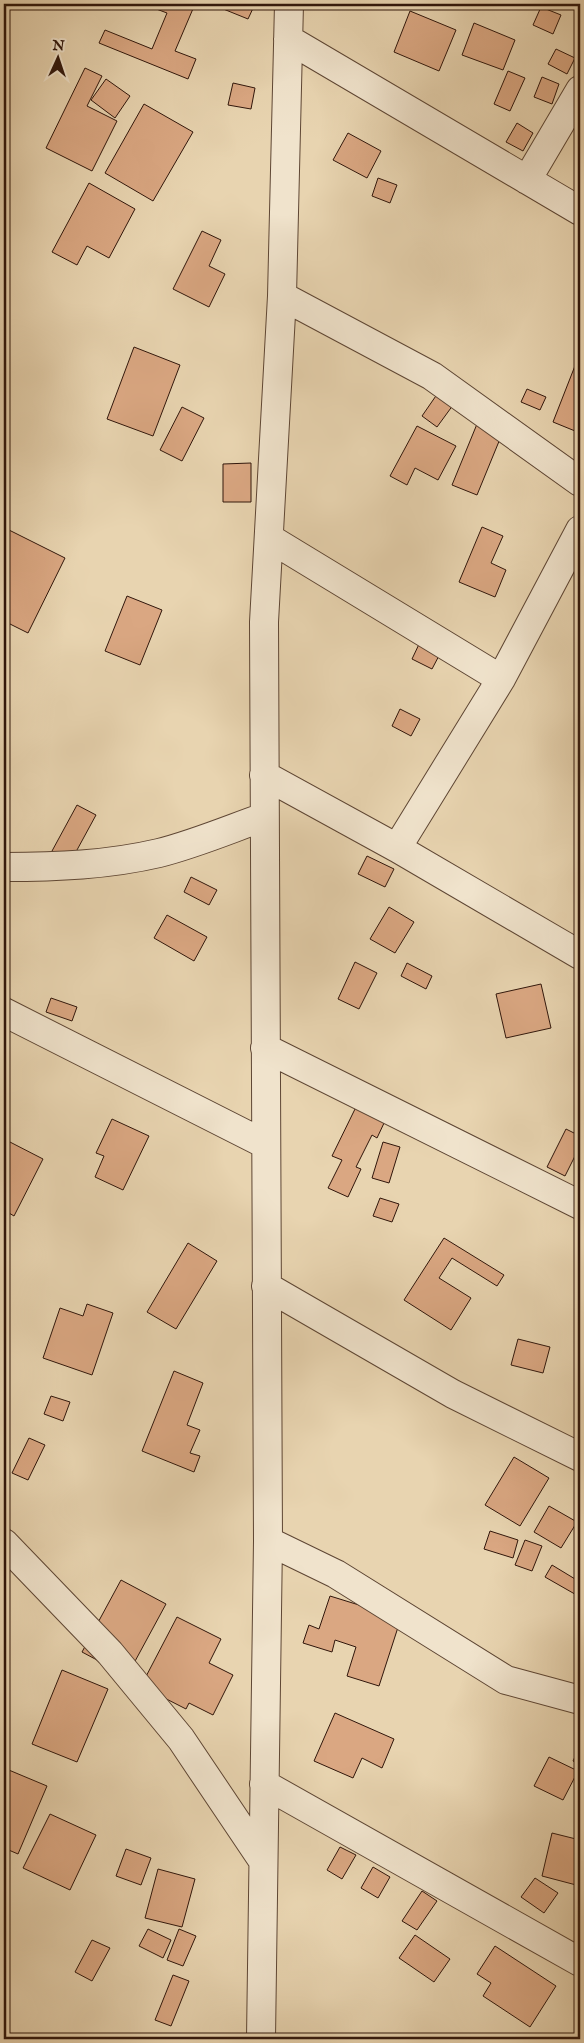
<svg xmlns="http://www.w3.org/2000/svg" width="584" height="2043" viewBox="0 0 584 2043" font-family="'IM FELL English',serif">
  <rect width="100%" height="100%" fill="#e8d4b0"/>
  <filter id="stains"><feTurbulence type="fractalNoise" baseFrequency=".004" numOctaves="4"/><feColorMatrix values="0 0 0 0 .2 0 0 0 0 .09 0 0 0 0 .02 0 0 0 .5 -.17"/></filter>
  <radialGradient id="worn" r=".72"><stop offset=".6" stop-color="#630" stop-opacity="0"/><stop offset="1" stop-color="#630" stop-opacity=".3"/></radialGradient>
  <path fill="#daa782" stroke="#30160b" d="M143,4H195L175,51L196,59L188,79L99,43L105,30L152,49L167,13Z
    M211,4H255L248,19Z
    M541,7L561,15L553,34L533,25Z
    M410,11L456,30L439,71L394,52Z
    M474,23L515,40L503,70L462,55Z
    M556,49L575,58L567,74L548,64Z
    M85,68L102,76L87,106L117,121L92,171L46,148Z
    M508,71L525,78L510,111L494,104Z
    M542,77L559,84L552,104L534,97Z
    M106,79L130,96L115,118L91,100Z
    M233,83L255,88L251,109L228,105Z
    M144,104L193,132L153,201L105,173Z
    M517,123L533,133L523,151L506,142Z
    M348,133L381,151L367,178L333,160Z
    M378,178L397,185L390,203L372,196Z
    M89,183L135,209L109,258L87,246L77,265L52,252Z
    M202,231L221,240L209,266L225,274L209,307L173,289Z
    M134,347L180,365L153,436L107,419Z
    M580,353V433L553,422Z
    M527,389L546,397L540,410L521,402Z
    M440,390L456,401L437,427L422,416Z
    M182,407L204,418L182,461L160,450Z
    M477,424L502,434L477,495L452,485Z
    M417,426L456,446L438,480L415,468L407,485L390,476Z
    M251,463V502H223V464Z
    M482,527L503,536L491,563L506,570L495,597L459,582Z
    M7,529L65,558L28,633L4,621V537Z
    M127,596L162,610L140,665L105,651Z
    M421,640L442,650L432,669L412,659Z
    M400,709L420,719L411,736L392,726Z
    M77,805L96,815L71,861L52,851Z
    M367,856L394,869L385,887L358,874Z
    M191,877L217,890L209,905L184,892Z
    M389,907L414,922L395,953L370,939Z
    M167,915L207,937L194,961L154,938Z
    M355,962L377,973L359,1009L338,999Z
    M407,963L432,976L426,989L401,976Z
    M541,984L551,1028L506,1038L496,994Z
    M51,998L77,1007L72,1021L46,1012Z
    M356,1107L385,1121L377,1138L372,1135L356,1167L361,1169L348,1197L328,1188L342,1160L332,1156Z
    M112,1119L149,1136L123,1190L95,1177L104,1156L96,1153Z
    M566,1129L580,1136V1146L565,1176L547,1167Z
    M8,1141L43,1159L14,1216L4,1210V1150Z
    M383,1142L400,1147L389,1183L372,1178Z
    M380,1198L399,1204L392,1222L373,1216Z
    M444,1238L504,1275L497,1286L452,1258L439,1278L471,1298L451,1330L404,1300Z
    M188,1243L217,1261L176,1329L147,1312Z
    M87,1304L113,1313L92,1375L43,1358L60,1308L83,1316Z
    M518,1339L550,1347L543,1373L511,1365Z
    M174,1371L203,1383L187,1425L200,1430L190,1453L200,1456L194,1472L142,1451Z
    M51,1396L70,1402L63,1421L44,1414Z
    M29,1438L45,1445L28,1480L12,1473Z
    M514,1457L549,1478L520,1526L485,1505Z
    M549,1506L577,1522L561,1548L534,1532Z
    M490,1531L518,1540L513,1558L484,1549Z
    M525,1540L542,1546L532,1571L515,1565Z
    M552,1565L580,1582V1597L545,1577Z
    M121,1580L166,1604L127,1676L82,1652Z
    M330,1596L401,1618L379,1686L347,1676L356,1647L335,1640L332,1652L303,1643L309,1625L319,1629Z
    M177,1617L221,1639L209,1663L233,1675L213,1715L189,1703L186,1709L141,1686Z
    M62,1670L108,1689L77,1762L32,1744Z
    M335,1713L394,1739L382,1768L362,1758L353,1778L314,1761Z
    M580,1746V1765L573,1761Z
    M549,1757L578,1771L563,1800L534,1786Z
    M4,1768L47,1786L18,1854L4,1848Z
    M50,1814L96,1835L70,1890L23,1868Z
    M552,1833L580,1840V1886L542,1876Z
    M340,1847L356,1855L342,1879L327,1870Z
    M126,1849L151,1858L141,1885L116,1876Z
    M373,1867L390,1877L378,1898L361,1888Z
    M158,1869L195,1879L182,1927L145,1918Z
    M535,1878L558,1893L544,1913L521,1897Z
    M422,1891L437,1901L417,1930L402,1921Z
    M580,1914V1928L576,1927Z
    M148,1929L171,1940L163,1958L139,1946Z
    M179,1929L196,1936L183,1966L167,1960Z
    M415,1935L450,1959L434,1982L399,1958Z
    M92,1940L110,1948L92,1981L75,1972Z
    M495,1946L556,1986L530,2027L483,1996L491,1983L477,1974Z
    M173,1975L189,1981L171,2026L155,2020Z"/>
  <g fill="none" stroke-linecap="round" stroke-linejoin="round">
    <defs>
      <path id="street" d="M288,39L580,211
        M527,180L580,90
        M282,296L432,376L580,482
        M269,538L501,679
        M264,775L397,848L580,955
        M397,848L501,679L580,530
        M4,867C56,867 108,865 159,853C195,844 230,829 264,817
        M4,1012L265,1144
        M265,1048L580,1205
        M266,1286L453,1394L580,1457
        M268,1541L336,1574L506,1680L580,1700
        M4,1543L110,1653L181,1739L263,1861
        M264,1784L580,1962
        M261,2039L268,1541L264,622L282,296L289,4"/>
    </defs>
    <use href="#street" stroke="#5e4634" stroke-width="30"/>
    <use href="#street" stroke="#f0e3cc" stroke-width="28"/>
  </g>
  <rect width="584" height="2043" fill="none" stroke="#e8d4b0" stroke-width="20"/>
  <rect x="5" y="5" width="574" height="2033" fill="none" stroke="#30160b" stroke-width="2.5"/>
  <rect x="10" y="10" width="564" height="2023" fill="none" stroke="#30160b"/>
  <g transform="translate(58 58) rotate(3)" stroke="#f0e3cc" stroke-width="4" paint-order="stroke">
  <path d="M0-4L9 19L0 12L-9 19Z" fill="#30160b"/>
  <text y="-8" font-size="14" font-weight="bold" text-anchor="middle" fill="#30160b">N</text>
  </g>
  <rect width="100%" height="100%" filter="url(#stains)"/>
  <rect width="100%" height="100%" fill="url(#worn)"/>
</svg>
